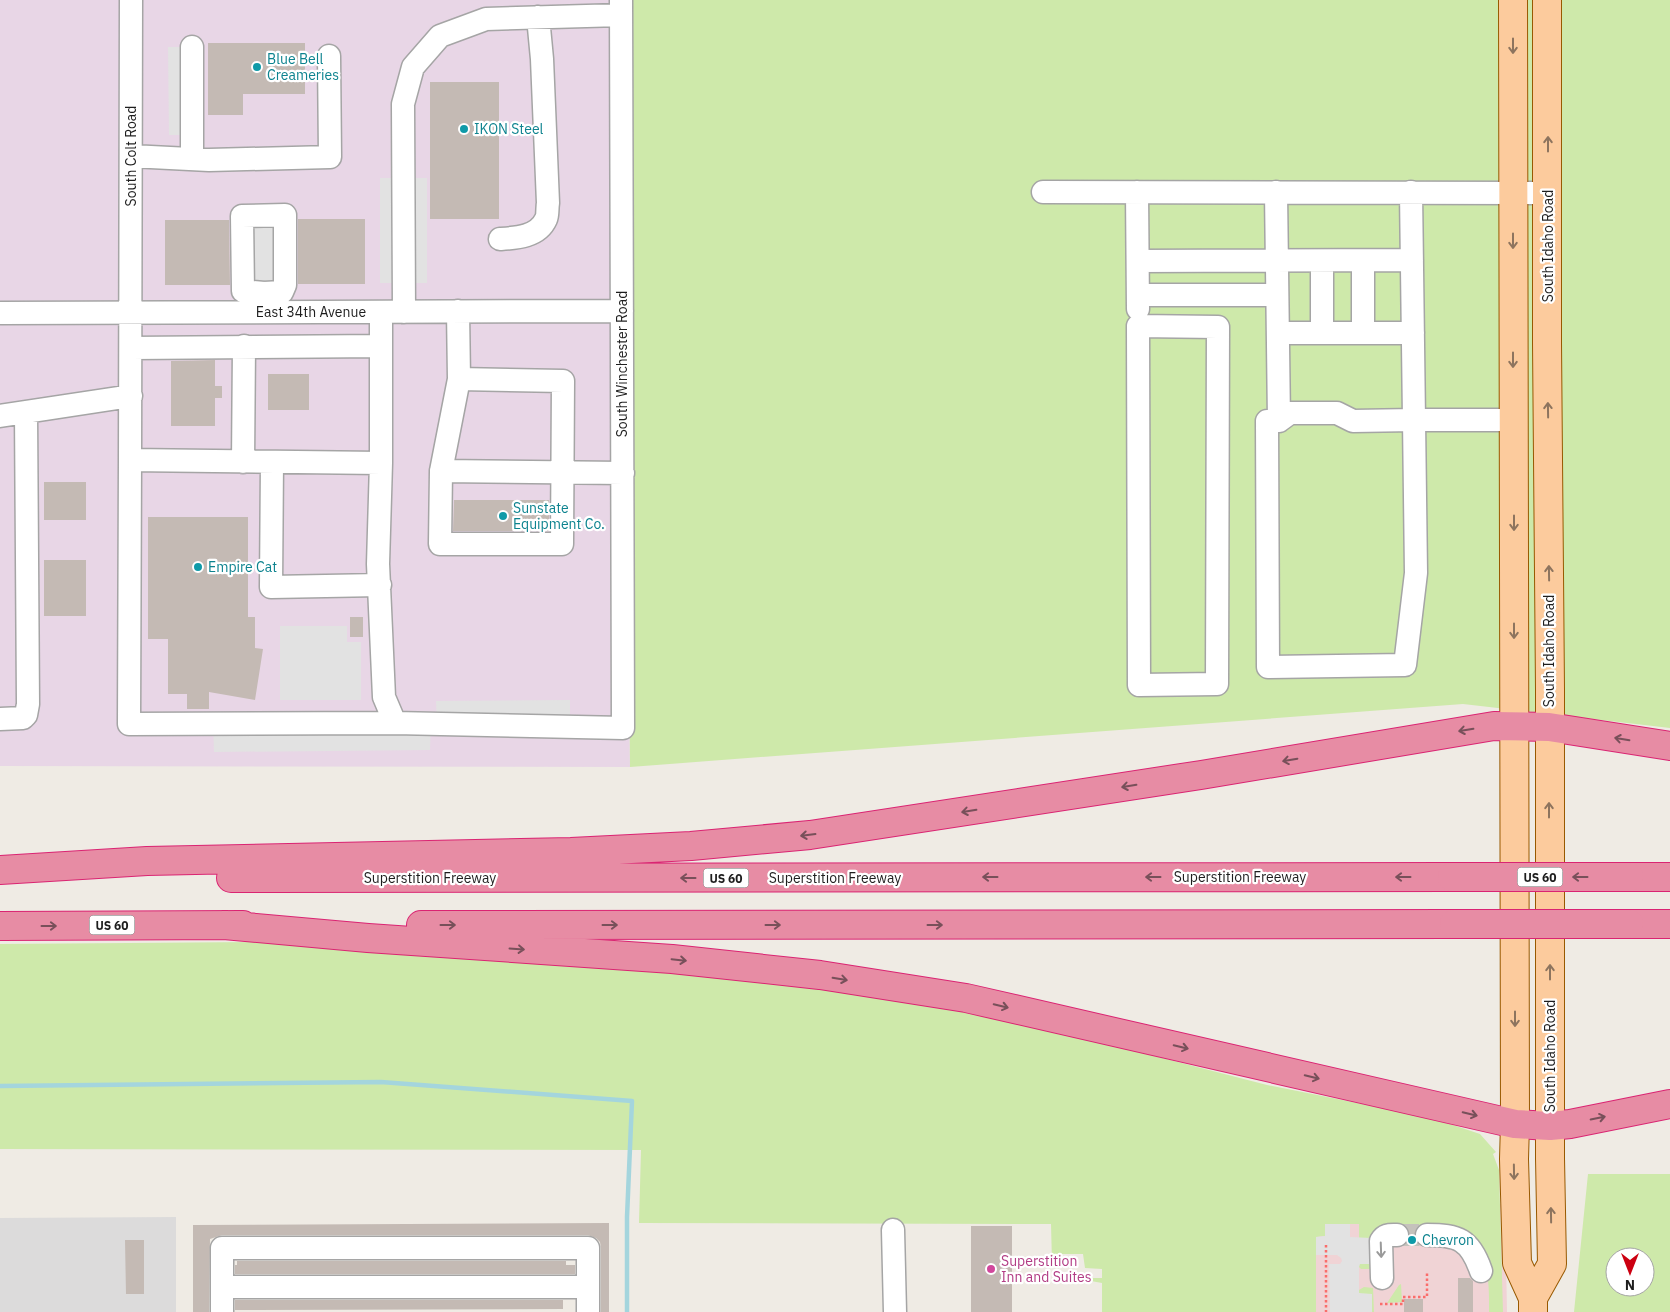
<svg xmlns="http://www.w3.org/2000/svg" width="1670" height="1312" viewBox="0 0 1670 1312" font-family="'IBM Plex Sans',sans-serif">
  <rect width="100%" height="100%" fill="#efebe4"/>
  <path fill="#dcdbdb" d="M176,1217V1312H0V1218Z"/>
  <path fill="#f0d3d5" d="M1505,1204L1507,1312H1314L1312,1209Z"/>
  <path fill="#e8d6e6" d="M0,0H621L630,767L0,766Z"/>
  <path fill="#cee9aa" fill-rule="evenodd" d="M624,0H1670V728L1463,704L630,767Z
    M257,942L651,969L870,991L1042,1027L1267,1085L1432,1118L1480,1134L1496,1152L1493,1154L1499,1170L1503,1312H1489C1489,1291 1490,1271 1479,1252L1484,1248L1470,1233L1466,1237L1457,1231L1386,1232L1372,1269H1361L1359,1267V1264H1371V1238H1359V1224H1325V1236L1316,1237V1312H1102V1283L1091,1281V1278H1102V1269L1085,1268L1083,1254H1058V1266L1054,1268V1263H1052L1051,1224L639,1223L641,1150L0,1149V944Z
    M1588,1174H1670V1312H1574ZM1615,1257H1645V1287H1615Z
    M1401,1284L1402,1302L1387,1303L1399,1285Z
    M1364,1287L1373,1288L1374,1312H1372V1294H1359V1290Z"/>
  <path fill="#e2e2e2" d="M168,47H192V135H169Z
    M380,178H427V283H380Z
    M242,223H285V285H242Z
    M280,626H347V642H361V700H280Z
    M570,700V727L437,724L436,701Z
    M213,724H431L430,750L214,752Z
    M1325,1224H1350V1237L1371,1238V1264H1360L1359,1267V1293L1372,1294V1312H1330L1329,1264H1340L1342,1261L1341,1258L1337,1255H1316V1237L1325,1236Z"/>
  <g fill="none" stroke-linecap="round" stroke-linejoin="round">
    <path stroke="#a4d5dd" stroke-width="4.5" d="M0,1086L381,1082L632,1101L627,1217V1312"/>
  </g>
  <path fill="#c4bab4" d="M208,43H305V94H243V115H208Z
    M430,82H499V219H430Z
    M298,219H365V284H298Z
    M165,220H229L230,285H165Z
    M215,360V386H222V398H215V426H171V361Z
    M268,374H309V410H268Z
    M44,482H86V520H44Z
    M454,500H549V531H453Z
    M148,517H248V617H255V648L263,649L255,700L209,692V709H187V694H168V639H148Z
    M44,560H86V616H44Z
    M350,617H363V637H350Z
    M609,1223V1312H601V1248L600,1242L596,1238L588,1235H222L210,1239L209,1312H193V1225Z
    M971,1226H1012V1312H971Z
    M1409,1229H1415L1414,1235L1415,1241L1420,1246H1404L1408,1241L1410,1236Z
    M125,1240H144V1294H126Z
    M237,1261H566V1265H575V1274H235V1265H237Z
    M1458,1278H1470L1473,1281V1312H1458Z
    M1404,1299H1423V1312H1404Z
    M235,1300H563V1309L235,1310Z"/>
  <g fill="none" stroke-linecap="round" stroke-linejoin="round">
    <path stroke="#c5c2bc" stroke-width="22" stroke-dasharray="22 11" stroke-linecap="butt" d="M1397,1235H1427"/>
    <defs>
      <path id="minor" d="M131,0L130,460L381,463V312
        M192,47V159
        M131,156L209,160L330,157L329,56
        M1043,192L1548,193
        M1137,192L1138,309
        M1276,192L1279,421H1267L1268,667L1405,665L1416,573L1414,420L1353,421L1337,413H1290L1279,421
        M1411,192L1414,420H1514
        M500,239C516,238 538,237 546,219C548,215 547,208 548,203L542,59L538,17
        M1138,261L1412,260
        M1322,261V333
        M1363,261V333
        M264,293L282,292L285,285V215L242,216L243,291L264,293V312
        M1138,295H1277
        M458,311L459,379L441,471L623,473
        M404,312L403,104L413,67L440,36L486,19L621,15
        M0,313L622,311
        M1138,326L1218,327L1217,684L1139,685Z
        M1278,333H1413
        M132,348L381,346
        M0,416L131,396
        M130,460L129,724L395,723L623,728L621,0
        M243,462L244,346
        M272,462L271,587L380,585
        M381,463L378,564L384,697L395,723
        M441,471L440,544H562L563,381L459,379
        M0,719L23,718L26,715L28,704L26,412
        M893,1230L895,1312
        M1427,1235C1458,1235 1470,1239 1481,1271
        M1382,1278L1381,1241C1385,1234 1390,1235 1397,1235
        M222,1287H588
        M222,1312V1248H588V1312"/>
      <path id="major" d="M1513,0L1515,1124L1514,1159L1517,1263L1533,1298V1312
        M1533,1298L1552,1264L1550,1158V689L1547,343V0"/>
      <path id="highway" d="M0,870L147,861L571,852L691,846L810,835L1201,775L1494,726L1549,727L1670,746
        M1629,877H1670
        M231,878L1452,877
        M1629,924H1670
        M224,925L368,938L672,959L820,975L966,998L1515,1124L1550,1126L1570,1124L1670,1104
        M421,925L1454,924
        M0,926L243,925"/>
    </defs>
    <use href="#minor" stroke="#a5a5a5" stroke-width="25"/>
    <use href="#major" stroke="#985900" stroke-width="30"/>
    <use href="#highway" stroke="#da2472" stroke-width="30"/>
    <path stroke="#fa6d6b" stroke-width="2.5" stroke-dasharray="2.5 2.5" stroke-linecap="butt" d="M1326,1245V1312
      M1380,1304H1403V1297H1427V1271"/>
    <use href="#minor" stroke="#fff" stroke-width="22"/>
    <use href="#major" stroke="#fccb9d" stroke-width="28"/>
    <use href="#highway" stroke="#e78ca4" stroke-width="28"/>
    <defs>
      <path id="highway-bridge" d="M1452,877H1629
        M1454,924H1629"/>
    </defs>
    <use href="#highway-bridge" stroke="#da2472" stroke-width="30" stroke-linecap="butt"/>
    <use href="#highway-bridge" stroke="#e78ca4" stroke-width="28"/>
  </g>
  <defs><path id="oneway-shaft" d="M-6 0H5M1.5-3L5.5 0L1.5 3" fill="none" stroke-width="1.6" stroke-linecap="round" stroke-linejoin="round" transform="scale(1.25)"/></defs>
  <g stroke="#8d745e">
    <use href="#oneway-shaft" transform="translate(1513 46) rotate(90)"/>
    <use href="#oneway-shaft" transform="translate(1548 144) rotate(-90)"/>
    <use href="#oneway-shaft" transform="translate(1513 241) rotate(90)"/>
    <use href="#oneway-shaft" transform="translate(1513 360) rotate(90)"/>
    <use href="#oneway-shaft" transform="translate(1548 410) rotate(-91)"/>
    <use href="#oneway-shaft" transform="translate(1514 523) rotate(90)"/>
    <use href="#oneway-shaft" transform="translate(1549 573) rotate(-91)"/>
    <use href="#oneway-shaft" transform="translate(1514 631) rotate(90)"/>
    <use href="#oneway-shaft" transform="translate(1549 810) rotate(-90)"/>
    <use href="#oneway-shaft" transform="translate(1550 972) rotate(-90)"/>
    <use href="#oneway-shaft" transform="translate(1515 1019) rotate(90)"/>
    <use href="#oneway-shaft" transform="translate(1514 1172) rotate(89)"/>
    <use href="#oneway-shaft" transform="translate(1551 1215) rotate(-91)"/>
  </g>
  <g stroke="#78505a">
    <use href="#oneway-shaft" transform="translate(1466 730) rotate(171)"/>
    <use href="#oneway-shaft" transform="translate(1622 739) rotate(-171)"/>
    <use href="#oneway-shaft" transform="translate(1290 760) rotate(170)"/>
    <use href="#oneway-shaft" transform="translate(1129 786) rotate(171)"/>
    <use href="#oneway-shaft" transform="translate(969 811) rotate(171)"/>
    <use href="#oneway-shaft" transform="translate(808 835) rotate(173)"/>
    <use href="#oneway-shaft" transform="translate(990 877) rotate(180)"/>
    <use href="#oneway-shaft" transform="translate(1153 877) rotate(180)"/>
    <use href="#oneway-shaft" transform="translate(1403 877) rotate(180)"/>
    <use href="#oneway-shaft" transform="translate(1580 877) rotate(-180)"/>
    <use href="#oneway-shaft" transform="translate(688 878) rotate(180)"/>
    <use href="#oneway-shaft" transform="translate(448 925)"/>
    <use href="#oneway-shaft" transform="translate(610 925)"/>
    <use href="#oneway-shaft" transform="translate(773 925)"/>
    <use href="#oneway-shaft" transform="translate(935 925)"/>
    <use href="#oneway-shaft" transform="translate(49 926)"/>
    <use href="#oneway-shaft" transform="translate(517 949) rotate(4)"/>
    <use href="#oneway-shaft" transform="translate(679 960) rotate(6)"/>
    <use href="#oneway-shaft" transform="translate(840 979) rotate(9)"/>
    <use href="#oneway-shaft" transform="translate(1001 1006) rotate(13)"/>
    <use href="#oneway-shaft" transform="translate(1181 1047) rotate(13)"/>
    <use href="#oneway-shaft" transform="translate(1312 1077) rotate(14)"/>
    <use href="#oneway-shaft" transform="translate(1470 1114) rotate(13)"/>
    <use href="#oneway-shaft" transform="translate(1598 1118) rotate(-12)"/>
  </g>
  <use stroke="#9a9a9a" href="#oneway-shaft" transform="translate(1381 1250) rotate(88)"/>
  <g fill="#0f9aa8" stroke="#fff" stroke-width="2">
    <circle cx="257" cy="67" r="5"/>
    <circle cx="464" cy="129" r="5"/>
    <circle cx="503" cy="516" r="5"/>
    <circle cx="198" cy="567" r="5"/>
    <circle cx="1412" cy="1240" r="5"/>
  </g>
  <circle fill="#d1479c" stroke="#fff" stroke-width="2" cx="991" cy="1269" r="5"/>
  <g text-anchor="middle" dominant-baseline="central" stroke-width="4.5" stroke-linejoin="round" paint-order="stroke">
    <g fill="#fff" stroke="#626262" stroke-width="1">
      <rect x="1517.5" y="867.5" width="45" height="19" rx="4"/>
      <rect x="703.5" y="868.5" width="45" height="19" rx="4"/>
      <rect x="89.5" y="915.5" width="45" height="19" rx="4"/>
    </g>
    <g font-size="12" font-weight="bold" fill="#1e1e1e">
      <text x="1540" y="877">US 60</text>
      <text x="726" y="878">US 60</text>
      <text x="112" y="925">US 60</text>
    </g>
    <g font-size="14" fill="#0d838f" stroke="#fff" text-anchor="start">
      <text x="267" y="59">Blue Bell<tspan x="267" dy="16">Creameries</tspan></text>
      <text x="474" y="129">IKON Steel</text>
      <text x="513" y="508">Sunstate<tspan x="513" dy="16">Equipment Co.</tspan></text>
      <text x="208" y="567">Empire Cat</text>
      <text x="1422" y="1240">Chevron</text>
    </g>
    <g font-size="14" fill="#1e1e1e" stroke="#fff">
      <text transform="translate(131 156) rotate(-90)">South Colt Road</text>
      <text transform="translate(1548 246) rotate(-90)">South Idaho Road</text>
      <text x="311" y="312">East 34th Avenue</text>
      <text transform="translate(622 364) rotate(-90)">South Winchester Road</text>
      <text transform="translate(1549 651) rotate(-90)">South Idaho Road</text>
      <text x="1240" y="877">Superstition Freeway</text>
      <text x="430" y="878">Superstition Freeway</text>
      <text x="835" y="878">Superstition Freeway</text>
      <text transform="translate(1550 1056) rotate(-90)">South Idaho Road</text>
    </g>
    <g font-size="14" fill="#b23c85" stroke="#fff" text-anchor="start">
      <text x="1001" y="1261">Superstition<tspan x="1001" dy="16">Inn and Suites</tspan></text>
    </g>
  </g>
  <g transform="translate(1630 1272) rotate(180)"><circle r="24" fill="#ffffff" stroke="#a5a5a5"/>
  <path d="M0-4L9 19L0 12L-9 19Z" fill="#cc0011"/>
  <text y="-8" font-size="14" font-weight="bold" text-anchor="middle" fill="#1e1e1e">N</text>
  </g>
</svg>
